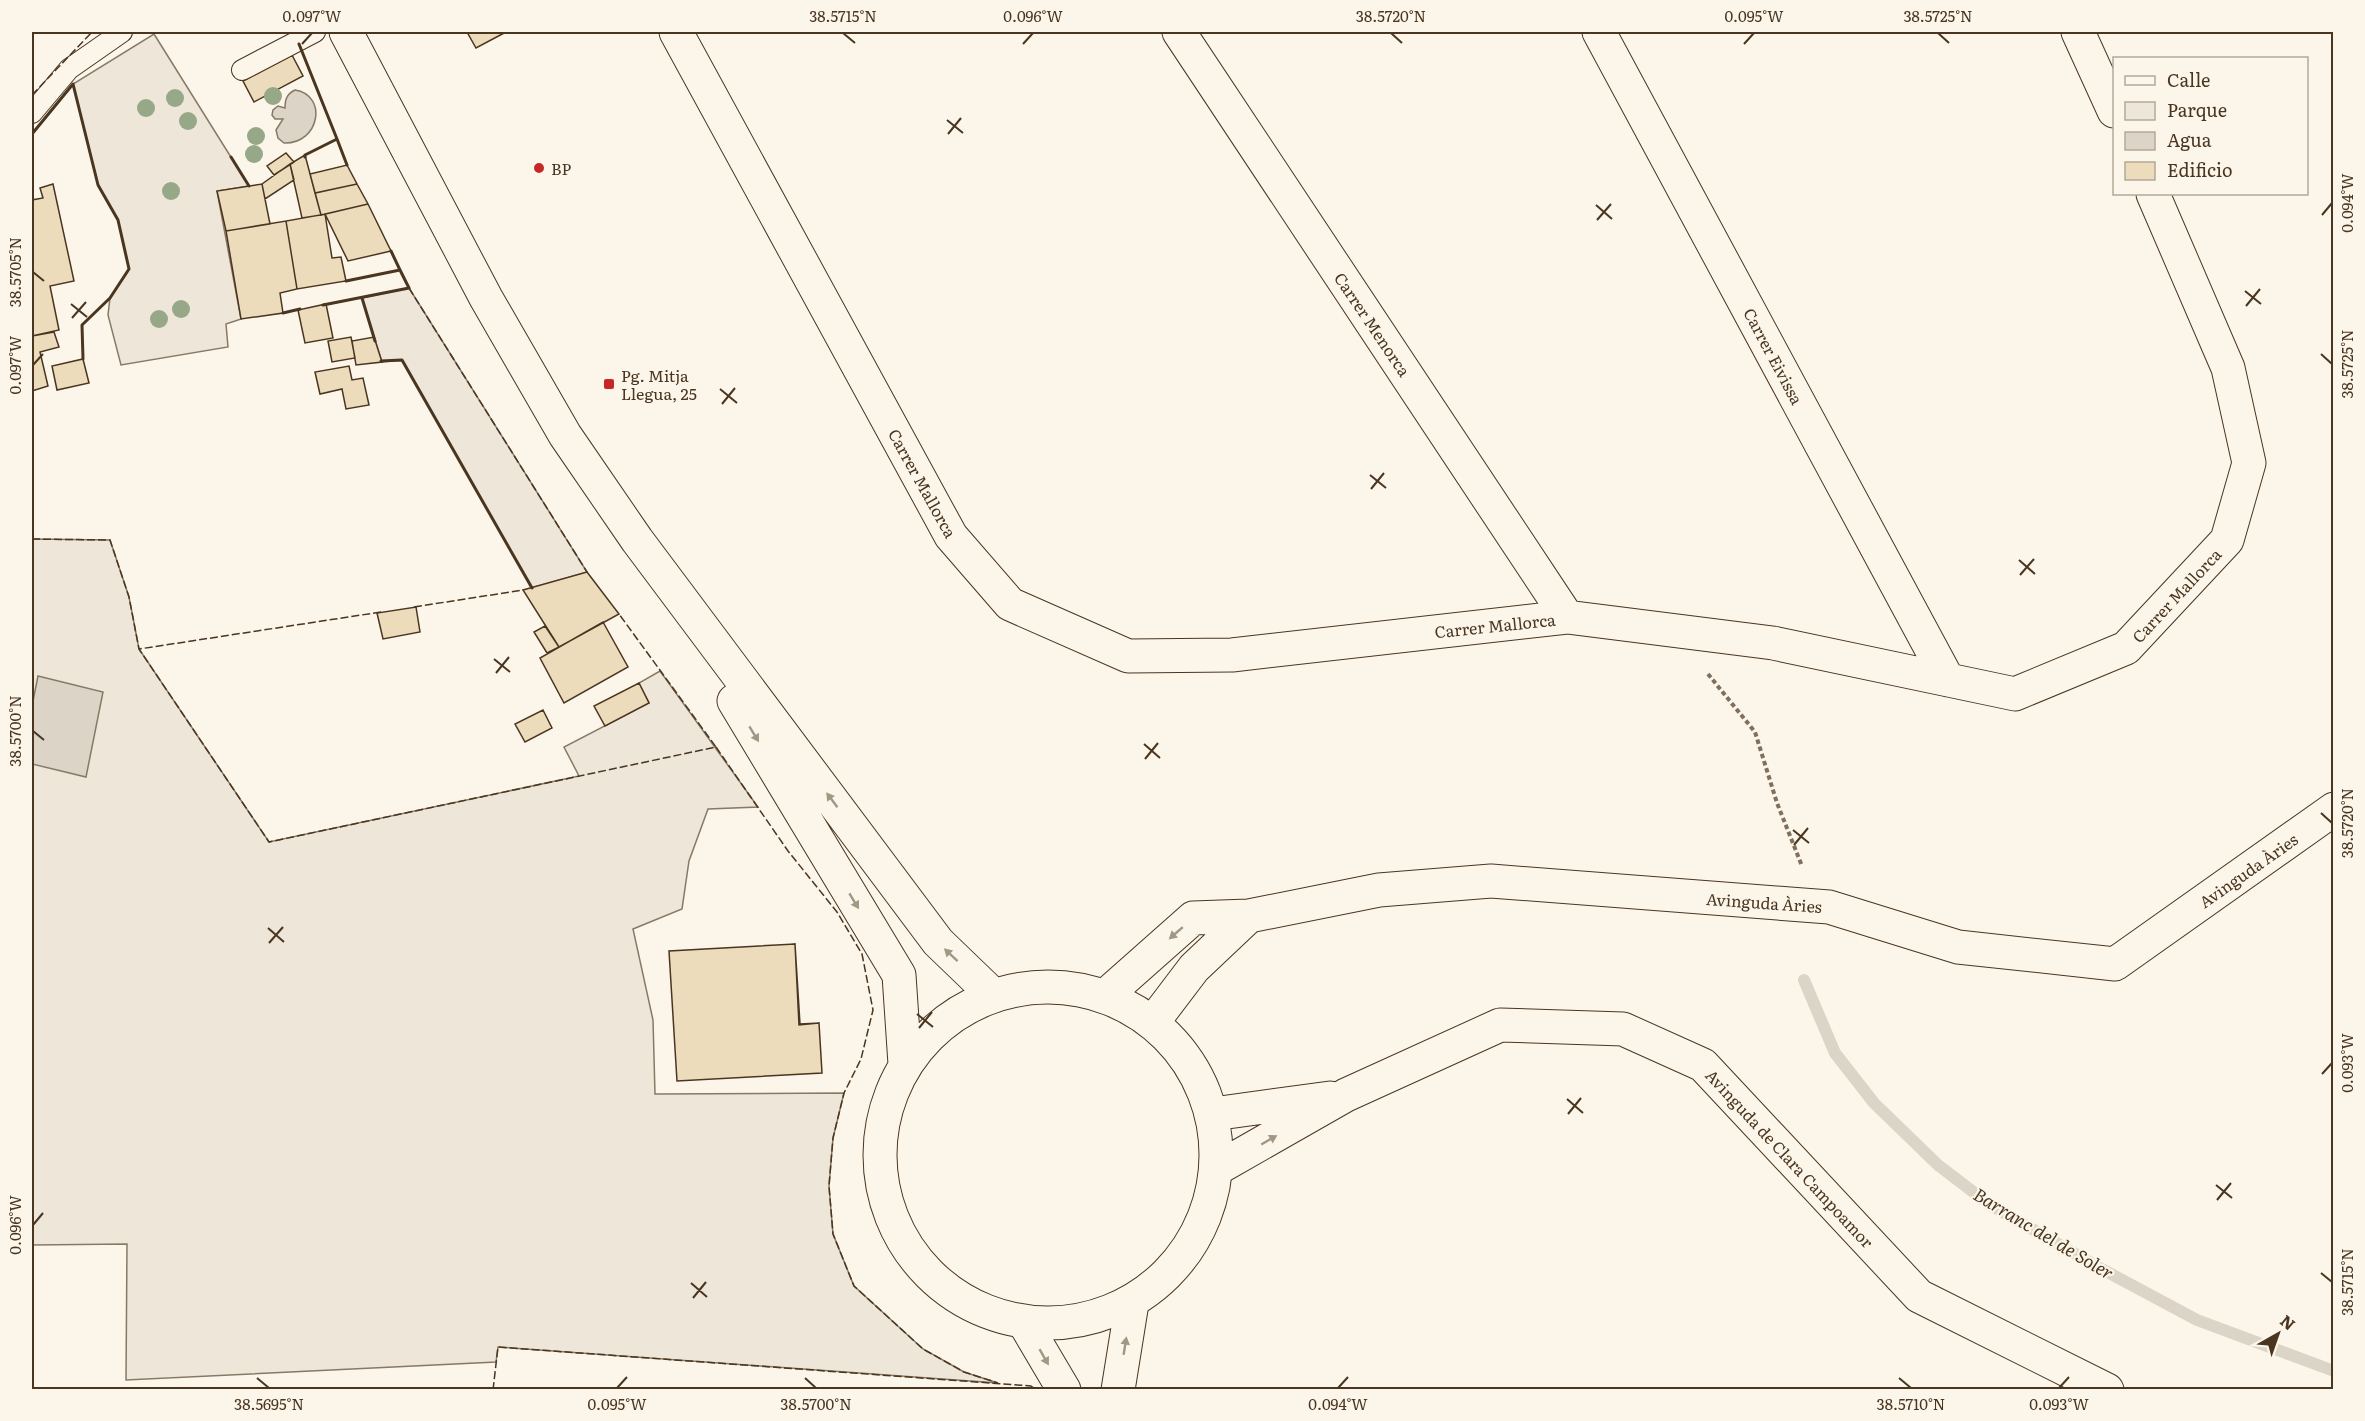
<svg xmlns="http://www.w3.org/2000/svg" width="2365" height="1421" viewBox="0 0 2365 1421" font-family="Literata,serif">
  <rect width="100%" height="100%" fill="#fbf6e9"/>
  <path fill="#ede6d9" stroke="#887966" stroke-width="1.5" d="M154,34L249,186L217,191L241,319L226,324L228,347L121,365L108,315L110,298L129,269L118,220L98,185L73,84Z
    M409,288L587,572L532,588L402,360L382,362L362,298Z
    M32,539L110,540L129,597L139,649L269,842L579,776L564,747L649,703L639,683L660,671L758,807L708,809L689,861L682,909L633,929L653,1020L655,1094L844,1093L833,1138L829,1186L833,1234L854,1286L923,1349L964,1372L998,1383L498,1347L496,1362L126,1380L127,1244L32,1245Z"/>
  <path fill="#dcd4c6" stroke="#887966" stroke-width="1.5" d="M295,90C328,95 320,144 284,143L278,138L276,130L283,119H275L272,115L273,110L278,106L285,108C285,99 287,94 295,90Z
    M38,676L103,692L86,777L32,764V706Z"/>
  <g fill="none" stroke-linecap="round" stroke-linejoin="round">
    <path stroke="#dcd4c6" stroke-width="12" d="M1804,980L1835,1053L1874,1103L1938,1165L1989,1204L2096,1266L2197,1320L2334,1371"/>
  </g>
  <path fill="#ecdcbc" stroke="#4a3520" stroke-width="1.5" d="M467,32H506L476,48Z
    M292,55L303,76L254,102L243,81Z
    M286,153L294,162L274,175L267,166Z
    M305,155L321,215L302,218L290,164Z
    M290,164L294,180L265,199L262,184Z
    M347,165L357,184L315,193L310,174Z
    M53,184L74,281L50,286L59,330L32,336V200L43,198L40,188Z
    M262,184L270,224L226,231L217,191Z
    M357,184L368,204L321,215L315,193Z
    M368,204L391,251L348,261L325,214Z
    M325,214L332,258L341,257L346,281L297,289L286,221Z
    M286,221L297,289L280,293L283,313L241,319L226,231Z
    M326,304L333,338L305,343L298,310Z
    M54,332L59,347L40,352L48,386L32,391V336Z
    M351,337L355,358L332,362L328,341Z
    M374,337L382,362L356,365L352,341Z
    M83,359L89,383L57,390L52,366Z
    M349,366L352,380L363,378L369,405L346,409L342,389L320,394L315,372Z
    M587,572L619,614L559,647L523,590Z
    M416,607L420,632L383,639L377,613Z
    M603,622L628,667L564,703L540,658Z
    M545,626L559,647L547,653L534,632Z
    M639,683L649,703L605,726L594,706Z
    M543,710L552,728L525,742L515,724Z
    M795,944L799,1025L819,1023L822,1073L677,1081L669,951Z
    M795,944L800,1024L819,1023L822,1073L677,1081L669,951Z"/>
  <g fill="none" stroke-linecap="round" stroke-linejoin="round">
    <defs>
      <path id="service" d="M242,70L315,32
        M32,113L69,69L122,32"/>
      <path id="minor" d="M676,32L951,536L1010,604L1128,656L1232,655L1567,617L1773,643L2015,694L2126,648L2227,540L2249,463L2228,368L2153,194
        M1179,32L1567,617
        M1599,32L1948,680
        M2078,32L2114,111
        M1105,996L1193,918L1249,916L1379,890L1491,881L1829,907L1958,947L2115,964L2334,809
        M1153,1022L1194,968L1249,916
        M1025,1324L1064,1390
        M1118,1390L1132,1303"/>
      <path id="tertiary" d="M346,32L486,298L565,435L637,540L938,942L993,995
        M734,701L899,975L905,1064
        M880 1155a168 168 0 1 1 336 0a168 168 0 1 1-336 0Z
        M1213,1114L1330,1098
        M1218,1168L1346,1095L1500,1025L1623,1029L1703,1065L1919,1296L2107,1390"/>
    </defs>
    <use href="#service" stroke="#4a3520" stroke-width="22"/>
    <use href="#minor" stroke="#4a3520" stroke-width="35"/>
    <use href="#tertiary" stroke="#4a3520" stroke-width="35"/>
    <path stroke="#7f6f5c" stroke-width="4" stroke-dasharray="4.5 3" stroke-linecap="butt" d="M1708,674L1755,732L1777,803L1802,866"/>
    <use href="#service" stroke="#fbf6e9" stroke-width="20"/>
    <use href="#minor" stroke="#fbf6e9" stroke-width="33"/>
    <use href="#tertiary" stroke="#fbf6e9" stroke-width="33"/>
    <path stroke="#4a3520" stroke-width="1.5" stroke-dasharray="8 3" stroke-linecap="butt" d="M32,95L92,32
      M409,288L587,572
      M32,539L110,540L129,597L139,649
      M414,607L523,590
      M381,612L139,649L269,842L716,747L619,614
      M716,747L788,851L837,912L862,954L873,1010L861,1059L844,1093L833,1138L829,1186L833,1234L854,1286L923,1349L964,1372L998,1383
      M493,1390L498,1347L1031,1386L1037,1390"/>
    <path stroke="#4a3520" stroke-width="3" d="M299,44L337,139
      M32,134L73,84L98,185L118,220L129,269L110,298L82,325L83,359
      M231,157L249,186
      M305,157V155L337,139L347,165
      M346,281L400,270L391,251
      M362,298L375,341
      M323,305L409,288L400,270
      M283,313L300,309
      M381,361L402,360L532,588"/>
  </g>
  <g fill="#96a887">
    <circle cx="273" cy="96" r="9"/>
    <circle cx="175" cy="98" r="9"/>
    <circle cx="146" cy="108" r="9"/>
    <circle cx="188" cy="121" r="9"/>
    <circle cx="256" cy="136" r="9"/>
    <circle cx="254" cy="154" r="9"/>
    <circle cx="171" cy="191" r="9"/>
    <circle cx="181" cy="309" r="9"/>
    <circle cx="159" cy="319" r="9"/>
  </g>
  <defs><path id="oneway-solid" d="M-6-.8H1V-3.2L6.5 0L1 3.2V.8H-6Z" transform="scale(1.5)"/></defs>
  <g fill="#a29684">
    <use href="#oneway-solid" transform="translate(754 734) rotate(59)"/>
    <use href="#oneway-solid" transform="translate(832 800) rotate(-127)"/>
    <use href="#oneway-solid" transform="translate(854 901) rotate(59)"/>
    <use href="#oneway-solid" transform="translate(1176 933) rotate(139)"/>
    <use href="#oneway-solid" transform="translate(951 955) rotate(-137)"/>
    <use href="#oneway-solid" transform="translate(1269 1140) rotate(-30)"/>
    <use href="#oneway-solid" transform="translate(1125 1346) rotate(-81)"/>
    <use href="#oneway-solid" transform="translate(1044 1357) rotate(60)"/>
  </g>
  <path fill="none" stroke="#4a3520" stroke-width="2" d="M843,33L855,43M1391,33L1402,43M1938,33L1949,43M302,44L312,33M1023,44L1033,33M1744,44L1754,33M947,120L963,133M948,134L961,118M1596,205L1612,219M2322,215L2332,203M1597,220L1611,204M33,272L44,281M2245,291L2261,304M71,304L87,317M2246,306L2260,289M72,318L86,302M2321,354L2332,364M33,365L43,354M720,389L737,403M722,404L735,388M1370,475L1386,488M1371,489L1384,473M2019,560L2035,574M2020,575L2034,559M494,659L510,672M496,673L509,657M33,731L44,740M1144,744L1160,758M1145,759L1158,743M2321,813L2332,823M1793,830L1809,843M1794,845L1808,828M268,928L284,942M269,943L283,927M917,1014L933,1027M919,1028L932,1012M2322,1074L2332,1063M1567,1099L1583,1113M1568,1114L1581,1098M2216,1185L2232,1198M2217,1200L2231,1183M33,1225L43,1213M2321,1273L2332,1282M691,1283L707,1297M693,1298L706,1282M257,1378L269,1388M805,1378L816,1388M1899,1378L1911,1388M617,1388L627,1377M1338,1388L1348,1377M2059,1388L2069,1377"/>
  <g fill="#c62828" stroke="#fbf6e9" stroke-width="2">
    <circle cx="539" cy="168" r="6"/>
    <rect x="603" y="378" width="12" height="12" rx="3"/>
  </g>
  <g text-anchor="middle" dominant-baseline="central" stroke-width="4.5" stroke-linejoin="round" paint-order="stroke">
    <g font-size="16" fill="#4a3520" stroke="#fbf6e9" text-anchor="start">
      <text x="551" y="168">BP</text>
      <text x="621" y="375">Pg. Mitja<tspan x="621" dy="18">Llegua, 25</tspan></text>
    </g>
    <g font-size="16" fill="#4a3520" stroke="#fbf6e9">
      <text transform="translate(1373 324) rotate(56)">Carrer Menorca</text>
      <text transform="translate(1774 356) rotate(62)">Carrer Eivissa</text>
      <text transform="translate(923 483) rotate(61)">Carrer Mallorca</text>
      <text transform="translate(2176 595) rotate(-47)">Carrer Mallorca</text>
      <text transform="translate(1495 625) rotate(-6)">Carrer Mallorca</text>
      <text transform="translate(2248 870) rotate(-35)">Avinguda Àries</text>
      <text transform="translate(1764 902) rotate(4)">Avinguda Àries</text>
      <text transform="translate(1790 1158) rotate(47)">Avinguda de Clara Campoamor</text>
    </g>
    <g font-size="18" font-style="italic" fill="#4a3520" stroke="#fbf6e9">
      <text transform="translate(2044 1233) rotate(31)">Barranc del de Soler</text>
    </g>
  </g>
  <rect width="2365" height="1421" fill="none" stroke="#fbf6e9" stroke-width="66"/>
  <rect x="2113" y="57" width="195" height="138" fill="#fbf6e9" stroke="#b4a999" stroke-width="1.5"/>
  <rect x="2125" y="76" width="30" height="9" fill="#fbf6e9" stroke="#b4a999" stroke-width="1.5"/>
  <text x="2167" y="87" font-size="18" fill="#4a3520">Calle</text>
  <rect x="2125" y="102" width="30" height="18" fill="#ede6d9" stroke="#b4a999" stroke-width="1.5"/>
  <text x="2167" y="117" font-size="18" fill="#4a3520">Parque</text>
  <rect x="2125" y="132" width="30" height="18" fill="#dcd4c6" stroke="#b4a999" stroke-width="1.5"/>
  <text x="2167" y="147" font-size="18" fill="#4a3520">Agua</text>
  <rect x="2125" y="162" width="30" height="18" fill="#ecdcbc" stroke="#b4a999" stroke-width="1.5"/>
  <text x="2167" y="177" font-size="18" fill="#4a3520">Edificio</text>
  <g transform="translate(2278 1334) rotate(40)" stroke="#fbf6e9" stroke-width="4.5" paint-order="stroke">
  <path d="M0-4.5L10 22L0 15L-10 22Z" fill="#4a3520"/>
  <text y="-9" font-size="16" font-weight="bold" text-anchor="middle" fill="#4a3520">N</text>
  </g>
  <rect x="33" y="33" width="2299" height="1355" fill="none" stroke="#4a3520" stroke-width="2"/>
  <g font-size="15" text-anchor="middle" fill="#4a3520">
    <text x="312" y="22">0.097°W</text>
    <text x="843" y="22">38.5715°N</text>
    <text x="1033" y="22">0.096°W</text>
    <text x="1391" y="22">38.5720°N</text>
    <text x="1754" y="22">0.095°W</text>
    <text x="1938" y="22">38.5725°N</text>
    <text transform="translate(2348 203) rotate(-90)" y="5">0.094°W</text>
    <text transform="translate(16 272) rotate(-90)" y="5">38.5705°N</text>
    <text transform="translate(2348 364) rotate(-90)" y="5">38.5725°N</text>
    <text transform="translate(16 365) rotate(-90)" y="5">0.097°W</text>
    <text transform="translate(16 731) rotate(-90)" y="5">38.5700°N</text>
    <text transform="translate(2348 823) rotate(-90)" y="5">38.5720°N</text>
    <text transform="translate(2348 1063) rotate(-90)" y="5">0.093°W</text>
    <text transform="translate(16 1225) rotate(-90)" y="5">0.096°W</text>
    <text transform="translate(2348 1282) rotate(-90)" y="5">38.5715°N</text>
    <text x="269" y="1410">38.5695°N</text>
    <text x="617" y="1410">0.095°W</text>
    <text x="816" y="1410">38.5700°N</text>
    <text x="1338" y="1410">0.094°W</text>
    <text x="1911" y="1410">38.5710°N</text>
    <text x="2059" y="1410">0.093°W</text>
  </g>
</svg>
